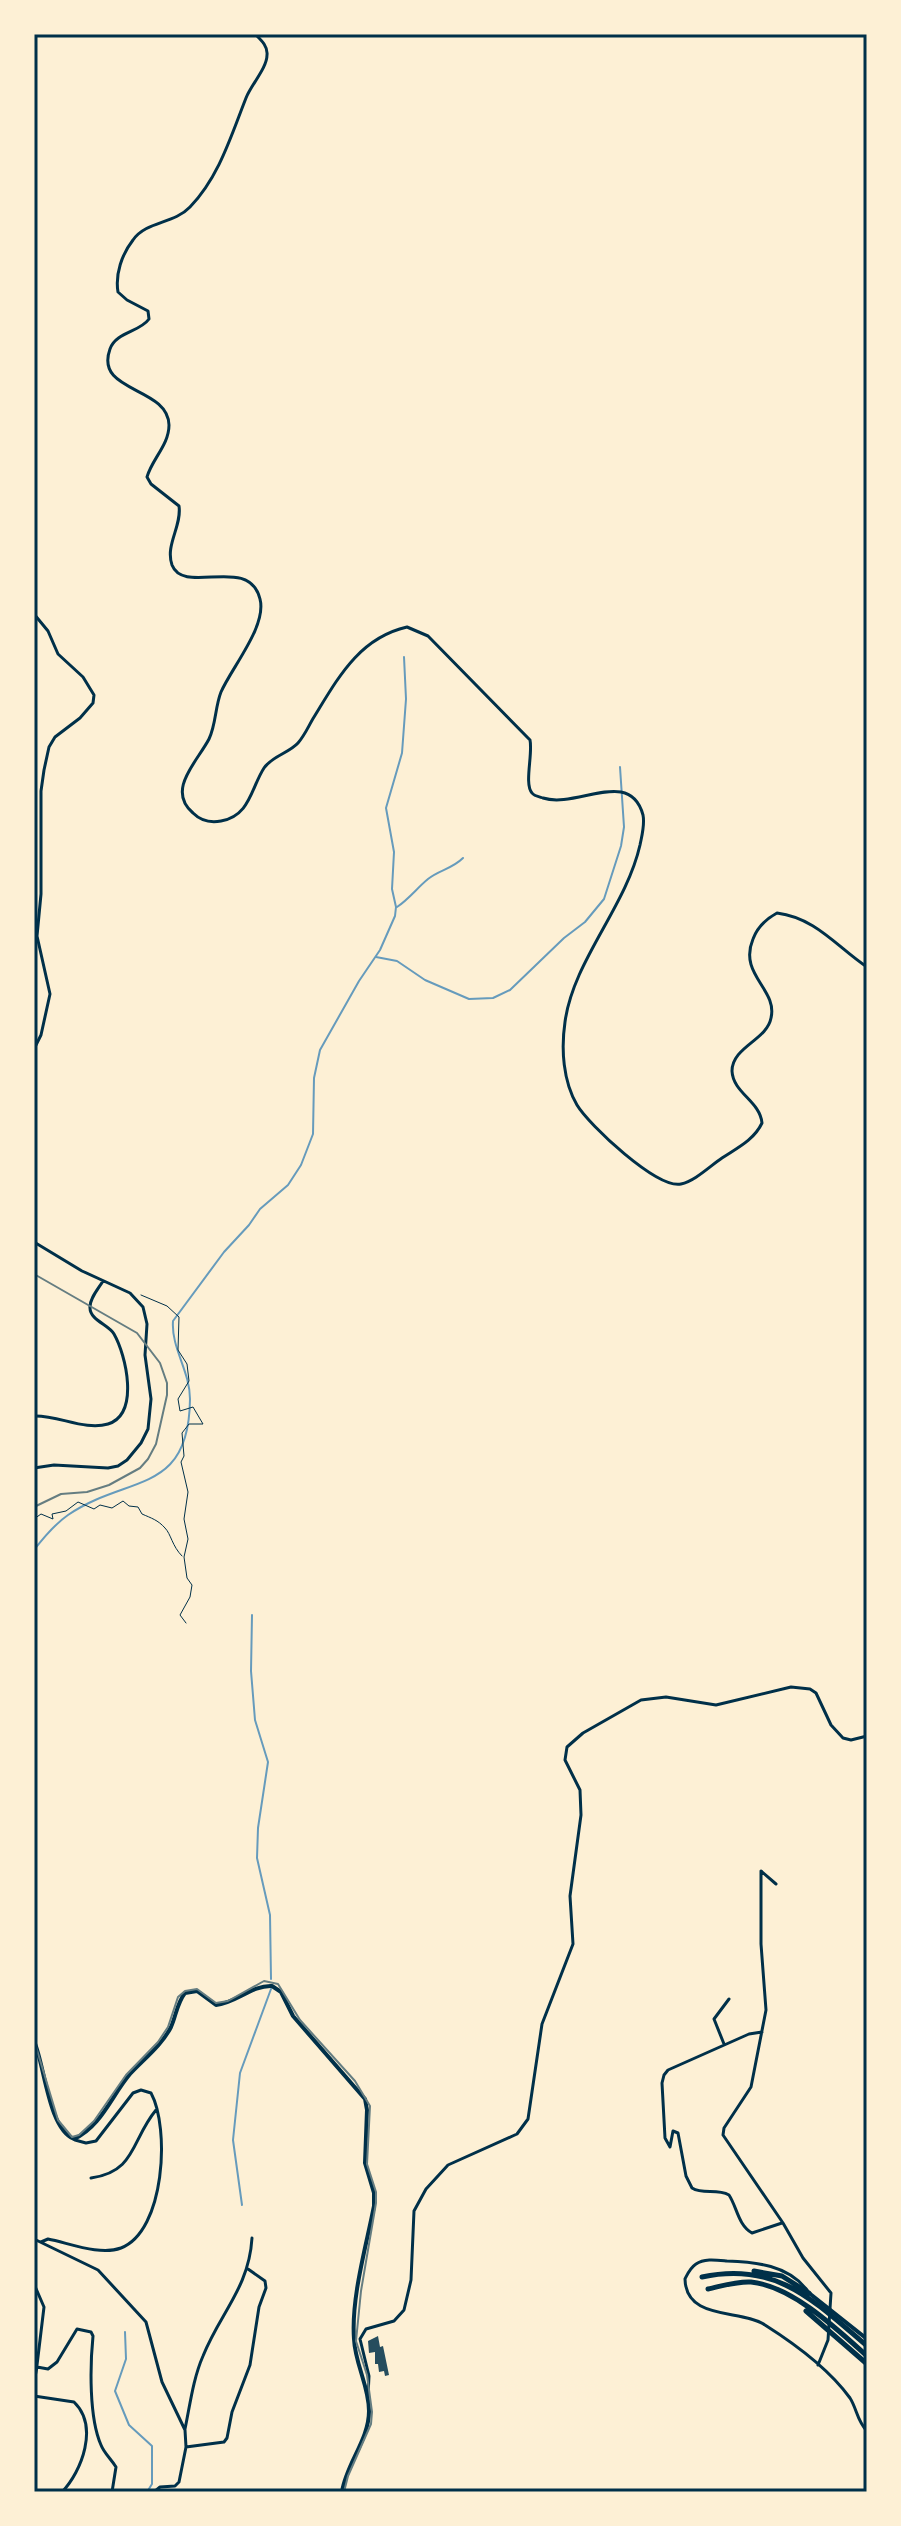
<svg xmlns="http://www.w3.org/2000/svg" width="901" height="2526" viewBox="0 0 901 2526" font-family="Raleway,sans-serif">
  <rect width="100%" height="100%" fill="#fdf0d5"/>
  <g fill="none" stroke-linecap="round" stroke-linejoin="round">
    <path stroke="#669bbc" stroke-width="2" d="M397,907C409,899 417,888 428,879C439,870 452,869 463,858
      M376,957L397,961L425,980L469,999L493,998L510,990L564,938L585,922L604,899L621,846L624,827L620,767
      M34,1550C44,1537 55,1524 68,1515C128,1474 189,1496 190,1399C190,1371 171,1348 173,1321L224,1252L249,1225L260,1209L288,1185L301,1165L313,1134L314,1078L320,1050L359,981L380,950L395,916L396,907L392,889L394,852L386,808L402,753L406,699L404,657
      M252,1615L251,1671L255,1720L268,1762L258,1828L257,1858L270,1915L271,1979
      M242,2205L233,2140L240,2073L271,1989
      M125,2332L126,2359L115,2391L129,2425L152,2446V2484L147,2492"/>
  </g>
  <path fill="#264d5e" d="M378,2336L380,2347L383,2346L389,2375L385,2376L384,2371L379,2372L378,2364H375V2352L369,2353L368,2341Z"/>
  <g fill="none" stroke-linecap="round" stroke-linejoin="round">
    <path stroke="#003049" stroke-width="1" d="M141,1295L167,1306L179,1317L178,1350L187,1364L189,1381L178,1399L180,1411L193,1407L203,1424H189L182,1433L184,1456L181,1462L188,1492L184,1519L188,1539L184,1557L187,1578L192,1585L190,1597L180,1615L186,1623
      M34,1519L41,1514L53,1519L52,1514L66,1511L78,1502L94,1509L100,1505L112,1508L123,1501L129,1506L138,1507L142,1514C151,1518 158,1520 165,1528C171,1534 172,1546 182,1556"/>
    <path stroke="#003049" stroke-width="3" d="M255,34C261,40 268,46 267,55C267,68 251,85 246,98C231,136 219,177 190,207C174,224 146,221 133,240C122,254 115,274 118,292L127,300L148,311L149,319C140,332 116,332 110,349C94,393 168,386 169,425C169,445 152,459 147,477L151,484L179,506C182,526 165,545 172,565C184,596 249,554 260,599C267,626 232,667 221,692C215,707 216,725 209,739C197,762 166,790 193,813C201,821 210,823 221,821C250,816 251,788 264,768C272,756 289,753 298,743C305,735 309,725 314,717C338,678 359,638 407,627L428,636L530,740C533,754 524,784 532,793C534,796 540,797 543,798C577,809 630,767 643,815C645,825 642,835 640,845C626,907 573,961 565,1022C561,1049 563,1081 577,1105C589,1125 657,1189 681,1184C695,1181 710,1166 722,1158C737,1148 754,1140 762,1123C760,1101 733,1093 732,1071C732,1047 767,1040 771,1018C778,989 738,975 753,939C758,926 766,919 777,913C816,918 837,947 867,967
      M34,614L48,631L58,654L83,677L94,695L93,703L80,718L55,737L49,747L44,770L41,791V894L37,936L50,994L41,1035L34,1049
      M34,1242L82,1271L130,1293L143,1307L147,1324L145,1355L151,1399L148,1429L141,1443L127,1460L118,1466L108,1468L54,1465L34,1468
      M34,1416C58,1415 85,1431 108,1424C140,1414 126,1355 114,1334C109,1325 90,1320 90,1308C89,1299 99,1288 103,1281
      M776,1884L761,1871V1944L766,2010L751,2087L724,2128L723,2135L783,2223L803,2258L831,2293L828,2340L818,2365
      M762,2032L749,2034L668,2070L664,2075L662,2083L665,2138L670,2147L673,2131L678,2133L686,2176L692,2188C703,2195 717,2188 729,2195C737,2207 738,2225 752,2233L782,2223
      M724,2044L714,2019L729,1999
      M91,2178C136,2172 131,2140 156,2110
      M34,2239L98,2270L146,2322L162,2382L185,2430L186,2447L179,2482L175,2486L160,2487L154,2492
      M41,2242L48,2239C69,2243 100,2256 121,2248C165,2231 170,2128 151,2093L141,2090L133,2093L96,2141L86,2143L75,2140
      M34,2284L44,2307L37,2365
      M807,2290C788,2265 756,2262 727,2261C717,2260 704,2258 696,2264C690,2268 688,2273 685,2279C686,2321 741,2309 765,2325C795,2344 829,2369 850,2398C857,2409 857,2421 867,2431
      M34,2382L37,2367L48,2369L57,2362L77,2329L91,2332L93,2336C90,2366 89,2418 101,2445C104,2453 111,2459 116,2467L112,2492
      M34,2396L74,2402C99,2426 82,2471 62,2492
      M368,2396L369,2376L360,2339L366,2329L394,2321L404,2310L411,2280L414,2211L426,2189L448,2165L517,2134L528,2119L542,2024L573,1944L570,1896L581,1815L580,1790L565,1760L567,1747L583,1733L641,1700L666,1697L716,1705L791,1687L810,1689L816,1693L831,1725L843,1738L851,1740L867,1736
      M185,2429C190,2405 193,2379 203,2356C220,2313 249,2288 252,2238
      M186,2447L224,2442L227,2438L232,2412L250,2365L259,2307L266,2288L265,2281L248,2269"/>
    <path stroke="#003049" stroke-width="4" d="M34,2041C45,2066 48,2128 74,2139C101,2127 112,2095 130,2074C144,2059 162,2045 171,2027C176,2016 177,2003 185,1993L197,1991L216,2005C236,2003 252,1985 272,1986L281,1992L293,2016L365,2099L367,2110L365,2163L374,2193V2206C366,2247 351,2298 354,2339C355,2364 369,2386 369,2411C369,2440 346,2464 342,2492"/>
    <path stroke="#003049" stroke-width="4" d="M809,2293L867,2339"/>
    <path stroke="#003049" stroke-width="5" d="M754,2271L782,2276L809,2293
      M702,2277C777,2261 814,2301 867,2346
      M708,2289C722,2286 737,2281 751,2282C792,2286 837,2329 867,2356
      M806,2311L867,2364"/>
    <path stroke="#657d81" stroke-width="2" d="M34,1274L137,1333L160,1363L167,1383V1395L156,1444L148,1459L140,1468L109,1485L87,1492L61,1494L34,1507
      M34,2040L58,2120L72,2137L79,2135L94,2121L126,2075L158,2042L168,2027L178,1997L185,1991L197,1989L216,2003L228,2001L264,1981L278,1984L300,2020L355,2081L370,2106L367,2164L376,2192V2203L361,2291L356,2341L367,2375L372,2412L371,2424L348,2476L344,2492"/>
  </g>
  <rect width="901" height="2526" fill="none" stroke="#fdf0d5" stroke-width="72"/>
  <rect x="36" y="36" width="829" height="2454" fill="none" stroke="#003049" stroke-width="3"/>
</svg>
